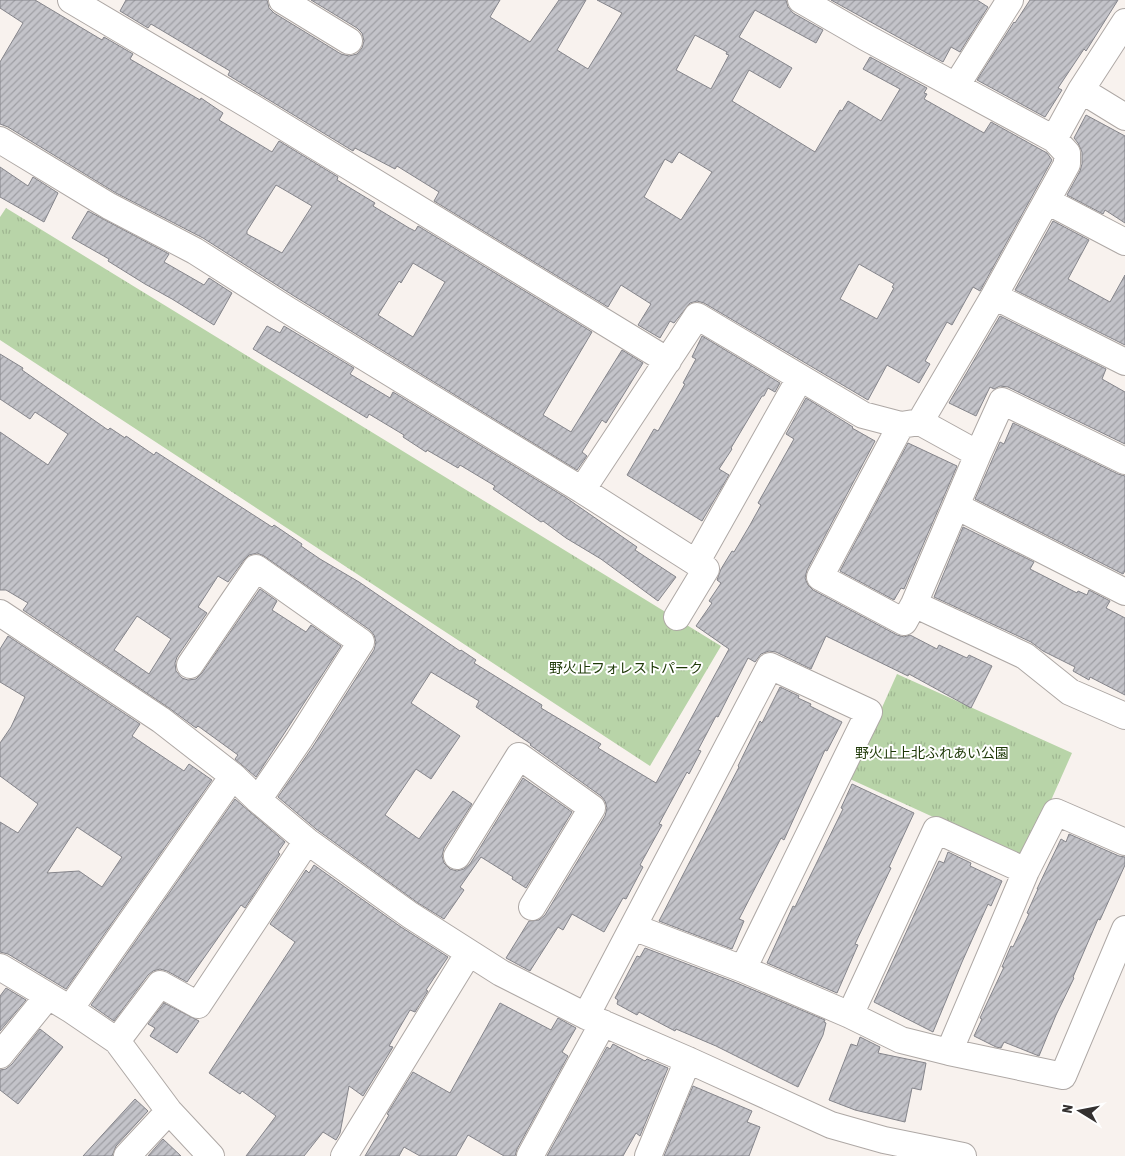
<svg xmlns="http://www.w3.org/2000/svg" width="1125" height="1156" viewBox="0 0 1125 1156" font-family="'Asap Condensed','Noto Sans JP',sans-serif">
  <defs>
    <pattern id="park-tufts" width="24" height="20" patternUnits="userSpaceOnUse" patternTransform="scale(1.25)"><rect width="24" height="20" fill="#b8d4a8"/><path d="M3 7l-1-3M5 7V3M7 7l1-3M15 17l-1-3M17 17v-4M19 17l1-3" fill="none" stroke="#9fb691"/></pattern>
    <pattern id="building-hatch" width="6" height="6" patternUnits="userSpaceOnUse" patternTransform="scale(1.25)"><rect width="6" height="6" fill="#c3c3c9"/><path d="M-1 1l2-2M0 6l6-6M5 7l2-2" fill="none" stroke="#9f9fa4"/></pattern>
  </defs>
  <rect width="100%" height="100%" fill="#f8f2ee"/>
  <path fill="url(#park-tufts)" d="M6,208L721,646L650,766L0,340V217Z
    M897,674L1072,753L1025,859L850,779Z"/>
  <path fill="url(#building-hatch)" stroke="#85858b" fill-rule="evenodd" d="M0,0H35L102,40L104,37L133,54L130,59L200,100L201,98L223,113L219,120L272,152L279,141L338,177L337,180L375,203L373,206L409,228L415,231L418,226L592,332L543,415L571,432L622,350L643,363L606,423L602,420L582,452L587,456L577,470L294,296L203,238L116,193L8,127L0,124V62L23,23L0,8ZM276,185L312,206L282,253L247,234V231ZM413,263L445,282L413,337L378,315L399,281L401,283Z
    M126,0H267L269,8L274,13L341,54L349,56L357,54L362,48L364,41L362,33L357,28L311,0H500L490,17L530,42L559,0H586L557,50L588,69L622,13L597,0H786L788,7L793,13L823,30L816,43L755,10L739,37L792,68L780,88L749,70L732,101L768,123L815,152L840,110L842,111L848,101L881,121L900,89L863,69L870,57L927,88L924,93L927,94L924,99L984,133L991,122L1047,153L1052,160L980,291L973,287L952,325L947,322L925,361L930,364L919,383L887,365L868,400L704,303L697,301L690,303L674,323L670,321L660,338L638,325L651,304L621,285L608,307L434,201L439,192L397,166L395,169L355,148L353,151L228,75L230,71L151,24L148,28L120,11ZM695,35L727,52L726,54L729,55L711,89L676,70ZM679,152L712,172L681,220L644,197L665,159L672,163ZM859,264L894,284L892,287L894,288L877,319L840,299Z
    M831,0H977L988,7L960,52L951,47L943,62Z
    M1030,0H1118L1086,51L1084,49L1058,88L1062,90L1045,117L977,80L1014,22L1015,23Z
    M1086,115L1125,136V223L1105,210L1103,214L1067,195L1080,171L1082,164V152L1078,143L1074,138Z
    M0,167L28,186L33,177L58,193L44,222L0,197Z
    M88,211L169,254L164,262L204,285L209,278L232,293L214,325L172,299L145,284L108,261L109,259L72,238Z
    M1053,221L1089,240L1068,279L1110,302L1125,275V345L1015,290Z
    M1000,316L1106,369L1102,379L1125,392V444L1008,387L1000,386L994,389L990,387L976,416L949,403Z
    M267,326L280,333L284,326L354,368L350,374L390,398L393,392L565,497L637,547L635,550L676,577L658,601L601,559L566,538L543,521L541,522L493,489L495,486L460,465L458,468L427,450L426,452L403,437L404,435L369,414L367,418L253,349Z
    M702,336L780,383L775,392L768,388L764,396H762L731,448L732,449L719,469L729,475L702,521L627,475L654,429L658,431L685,384L683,383L696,359L692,357Z
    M0,354L23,368L22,370L108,430L110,428L125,438L126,436L154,455L156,452L272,527L274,525L302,544L301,546L320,559L359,582L460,651L461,650L476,660L474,663L542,705L541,708L601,744L598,748L656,783L729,649L696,626L712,603L709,601L721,583L717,580L721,569L732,551L734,552L750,525L761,505L758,503L794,439L786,434L806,398L853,427L852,428L875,441L807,570L805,578L808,585L813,590L897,635L904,637L910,635L937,649L939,645L967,658L969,655L992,666L971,708L909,674L908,676L826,636L811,669L776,652L769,651L761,654L755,662L748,658L718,717L716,716L698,750L701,751L689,774L687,772L659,824L662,825L640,865L643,867L626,899L623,898L604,932L572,914L563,930L558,927L530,971L506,958L529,921L539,920L545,915L605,816L607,808L605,801L601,796L530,745L531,744L476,707L479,701L431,672L411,703L460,736L431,779L416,769L385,815L419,839L453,791L472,804L444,848L442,856L444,863L450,869L457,871L464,869L470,864L523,778L572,812L526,888L512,879L513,877L481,857L460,887L464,890L444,919L418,903L316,829L278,797L312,748L374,650L376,642L374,635L370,630L264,556L257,553L249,555L244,560L228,582L218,576L198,607L207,613L177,657L175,663L176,671L182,678L188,680L196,679L202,673L260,589L277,601L272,610L306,632L311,625L341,646L256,777L235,759L238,755L198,726L196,728L169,708L23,610L28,603L6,590H0V432L48,465L68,434L35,412L30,419L0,399ZM137,616L171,639L149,674L114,650Z
    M1013,423L1118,474L1125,476V571L1123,574L975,499L1000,442L1004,444Z
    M908,443L957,466L904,589L901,588L894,600L840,571Z
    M963,527L1034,562L1030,569L1077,593L1078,591L1087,595L1089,590L1110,601L1106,608L1125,618V695L1090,677L1089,680L1073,671L1075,667L1043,651L1031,642L934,597Z
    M8,636L140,724L132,736L184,771L189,764L212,780L66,989L8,954L0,952V822L18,833L38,804L0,776V743L11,727L25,697L0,682V649ZM77,827L122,857L102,887L79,871L47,873Z
    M780,687L799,696L798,698L811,704L810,706L842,722L827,751L825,750L784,840L781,838L739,919L744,921L732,949L659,921L739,767L738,766L760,721L762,723Z
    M852,784L914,813L889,867L891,868L855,944L858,945L837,993L767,963L793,906L795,907L843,809L841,808Z
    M235,799L285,842L278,852L280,854L245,908L241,905L187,982L167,971L160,969L153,971L148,975L114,1021L91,1005Z
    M1069,834L1119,856L1125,857V865L1100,920L1098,919L1073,977L1074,978L1056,1015L1039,1056L1004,1042L1001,1048L996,1047L974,1036L982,1019L980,1018L1004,967H1002L1011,946L1013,947L1029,914L1027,913L1038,889H1037L1061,839L1066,842Z
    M948,852L971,863L970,866L1002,881L991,906L988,904L962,962L933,1032L874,1002L939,861L944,863Z
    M314,865L401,927L448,957L426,990L428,991L415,1012L410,1010L400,1027L389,1046L393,1047L363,1096L349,1086L340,1133L336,1140L323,1132L304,1156H246L276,1116L242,1091L240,1094L209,1073L295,942L270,924L306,870L309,873Z
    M645,948L737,983L825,1020L824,1022L826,1023L823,1035L798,1087L716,1046L676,1029L675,1031L639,1012L637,1015L617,1004L618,1000L615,998L637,956L640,957Z
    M6,988L26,1000L0,1031V996Z
    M164,1003L199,1021L177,1053L150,1036L155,1028L148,1024Z
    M500,1003L551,1030L558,1018L576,1028L562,1052L568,1056L517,1149L515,1156H504L468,1135L456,1156H420L404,1147L399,1156H365L389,1115L387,1114L413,1072L450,1093Z
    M40,1029L63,1047L18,1104L0,1090V1070L6,1069L12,1064Z
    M860,1037L880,1047L878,1053L926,1063L921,1090L912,1088L905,1122L855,1110L829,1100L851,1044L857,1046Z
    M613,1044L645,1061L647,1059L668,1068L640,1136L636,1133L623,1156H547L607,1047L610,1049Z
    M693,1086L752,1111L747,1122L760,1127L749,1156H664Z
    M135,1099L148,1111L116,1146L112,1156H83Z
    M163,1139L181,1156H148Z"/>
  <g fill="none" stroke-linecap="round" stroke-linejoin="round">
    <defs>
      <path id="minor" d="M71,0L250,106L668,361
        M282,0L349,41
        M801,0L865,37L1054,139L1067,153V164L994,296L920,422L901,425L820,577L904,622L914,604L1025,656L1070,692L1125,716
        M956,86L1010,0
        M1081,90L1125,117
        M1054,139L1081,90L1125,22
        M0,140L109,206L195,251L286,309L582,490L697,316L863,415L901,425
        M1047,201L1125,242
        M994,296L1125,362
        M920,422L978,454L956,506L1125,592
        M978,454L1002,401L1125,461
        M582,490L706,569L677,617
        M696,563L800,378
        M914,604L956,506
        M0,613L161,720L233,776L258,800L307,841L410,915L501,973L586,1016L688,1060L831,1125L884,1140L963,1156
        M190,665L256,568L361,642L299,740L258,800
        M457,856L519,756L592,808L532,907
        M633,927L743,969
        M0,967L70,1009L117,1041L169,1111L211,1156
        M70,1009L233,776
        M850,1015L936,830L1026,871
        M586,1016L770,666L869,712L743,969L850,1015L901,1040L949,1052L1063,1076L1125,929
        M117,1041L160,984L198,1005L307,841
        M949,1052L1026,871L1056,812L1125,842
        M0,1055L48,996
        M127,1156L169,1111
        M344,1156L468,954
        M530,1156L603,1023
        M648,1156L688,1060"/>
    </defs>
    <use href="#minor" stroke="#aea8a5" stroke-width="28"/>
    <use href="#minor" stroke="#fff" stroke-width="26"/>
  </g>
  <g text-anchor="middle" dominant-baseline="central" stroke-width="4" stroke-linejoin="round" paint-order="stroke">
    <g font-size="14" fill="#1c3705" stroke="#fff">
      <text x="626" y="668">野火止フォレストパーク</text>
      <text x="932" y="753">野火止上北ふれあい公園</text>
    </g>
  </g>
  <g transform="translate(1080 1111) rotate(280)" stroke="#ffffff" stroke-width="4" paint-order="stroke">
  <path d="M0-4L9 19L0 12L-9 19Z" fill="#343130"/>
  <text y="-8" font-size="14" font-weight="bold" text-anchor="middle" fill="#343130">N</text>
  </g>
</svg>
